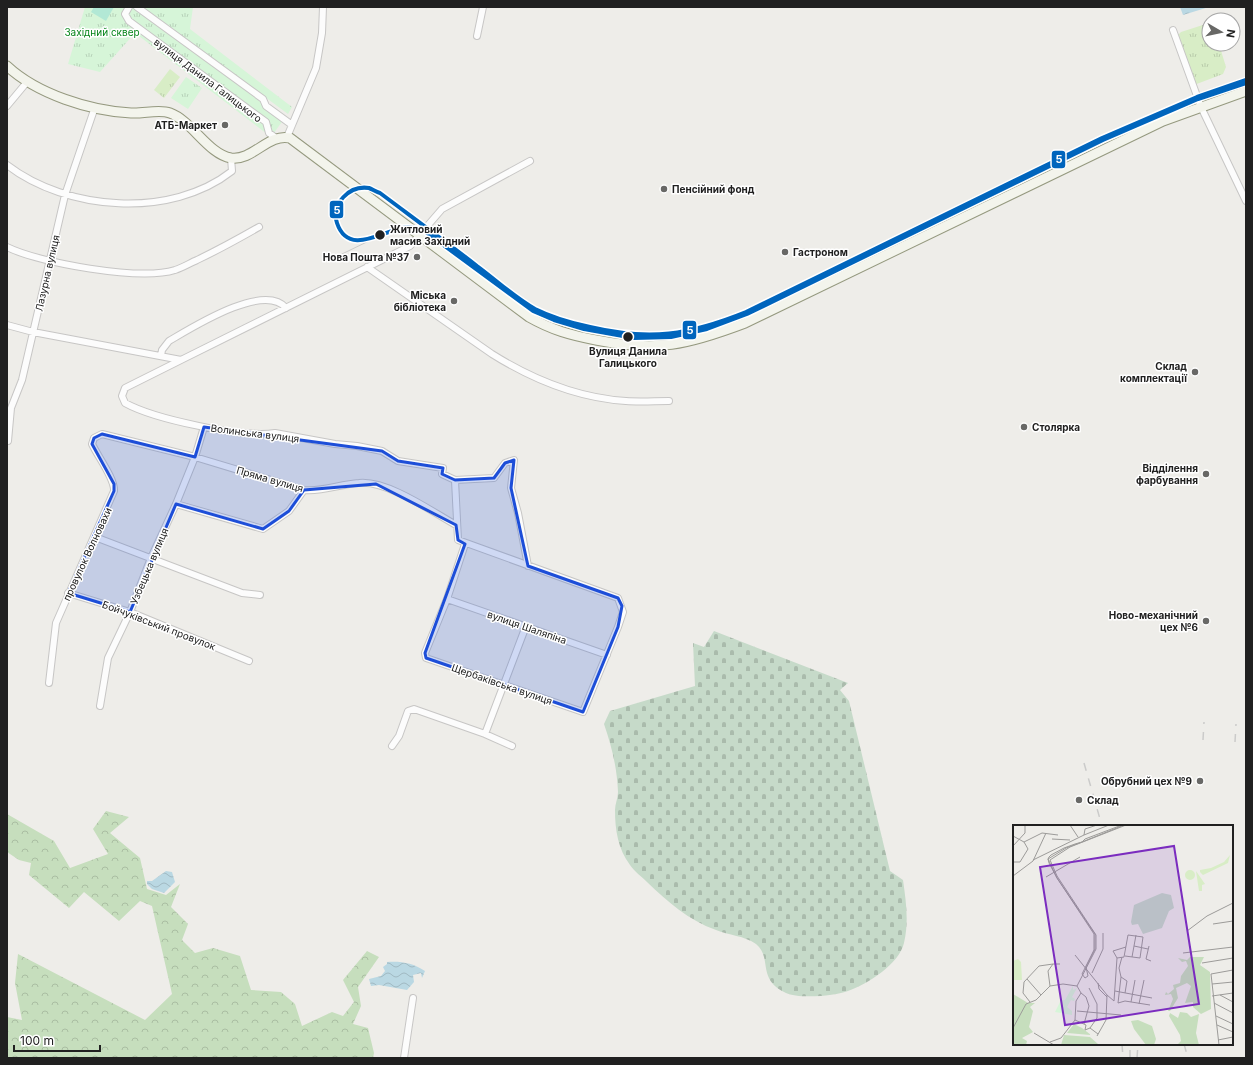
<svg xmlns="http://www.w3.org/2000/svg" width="1253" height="1065" viewBox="0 0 1253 1065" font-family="Inter,sans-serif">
  <defs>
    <pattern id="grass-tufts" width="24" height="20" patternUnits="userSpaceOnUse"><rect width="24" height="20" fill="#d8edc6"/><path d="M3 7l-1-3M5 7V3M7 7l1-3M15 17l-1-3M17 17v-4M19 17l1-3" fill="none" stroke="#b9cbaa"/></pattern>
    <pattern id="forest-crowns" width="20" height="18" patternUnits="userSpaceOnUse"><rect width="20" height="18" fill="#c6debd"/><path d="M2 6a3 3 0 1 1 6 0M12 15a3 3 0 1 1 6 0" fill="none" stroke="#aabea2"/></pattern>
    <pattern id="cemetery-stones" width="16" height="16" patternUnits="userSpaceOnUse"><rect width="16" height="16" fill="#c6dac9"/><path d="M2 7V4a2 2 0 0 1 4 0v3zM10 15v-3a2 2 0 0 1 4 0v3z" fill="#aabbac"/></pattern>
    <pattern id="park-tufts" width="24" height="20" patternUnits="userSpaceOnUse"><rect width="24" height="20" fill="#d6f5d8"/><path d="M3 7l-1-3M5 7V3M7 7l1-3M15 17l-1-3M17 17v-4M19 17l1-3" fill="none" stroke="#b7d2b9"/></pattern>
    <pattern id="water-waves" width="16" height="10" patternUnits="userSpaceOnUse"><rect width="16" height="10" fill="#bad8e3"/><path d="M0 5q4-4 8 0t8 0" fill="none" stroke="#a0b9c2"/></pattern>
  </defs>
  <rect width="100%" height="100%" fill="#eeede9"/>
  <path fill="url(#grass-tufts)" d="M1209,23V44H1219L1226,67L1223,74L1194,85L1178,35L1181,32Z
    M170,69L180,77L164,98L154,90Z"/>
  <path fill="url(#forest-crowns)" d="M106,811L129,817L110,833L140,858L147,889L166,895L180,884L171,907L188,924L182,940L195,953L213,948L240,956L251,990L281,992L295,1004L302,1026L332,1012L343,1016L354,1002L343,980L367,951L379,957L358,987L361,1006L353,1024L368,1028L374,1053L373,1058H7V1017L22,1020L15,983L18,954L145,1020L172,994L152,906L140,901L119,921L84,892L69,908L29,875L31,863L19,860L7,852V814L54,841L70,868L108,854L93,829Z"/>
  <path fill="url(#cemetery-stones)" d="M714,631L848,683L840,690L849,701L890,871L903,880C906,901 909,922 904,943C899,964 868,984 848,991C836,996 798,999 786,993C756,979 773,958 756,944C745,936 728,935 716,930C688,920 668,902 647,882C642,877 634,871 630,865C618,849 615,830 615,810C615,804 618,798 618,792C617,768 612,747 604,724L610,711L695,686L693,643L704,647Z"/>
  <path fill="url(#park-tufts)" d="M85,7H193L190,29L292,107L288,114L265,97L266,106L284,119L271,137L135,33L100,72L68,64Z
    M186,77L202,88L188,109L171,98Z"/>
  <path fill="#b2e8d5" d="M94,7H114L106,21L91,12Z"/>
  <path fill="url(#water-waves)" d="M1180,7H1209L1183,15Z
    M166,871L172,872L175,882L164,893L152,889L147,884V881H152Z
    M387,962C401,961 413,963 425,971L422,978L421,973L413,975L414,982L407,990L379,985L371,986L369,979L381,976L385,971L383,967L387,964Z"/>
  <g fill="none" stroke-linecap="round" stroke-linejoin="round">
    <defs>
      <path id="street" d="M129,7L125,14L129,21L266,122L269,133L276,138
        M137,7L263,99L266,106L292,125
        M1173,30L1201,107L1246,201
        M477,36L483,7
        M7,106L27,82
        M287,137L316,68L322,33L323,7
        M7,165C67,211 171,219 232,171L231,158
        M7,247C39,263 140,281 175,270C182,268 190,263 197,260C218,250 238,239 259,227
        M367,267L492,354C532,379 579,398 626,401C640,402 655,401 669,401
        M7,325L33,332L181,360L410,246L442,209L530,161
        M161,356L162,350L169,341C193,327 264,282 286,308
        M181,360L125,388L122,396L125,403C154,419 242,438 275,433L335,444L357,446L382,451L398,461L443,468L442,474L455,480
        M8,441L11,408L22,380L65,195L95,107
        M176,504L263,529L289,511L304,490
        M95,537L242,593L260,595
        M465,544L447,599L425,653L426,658L583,712L618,627L623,612L618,598L458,540L455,480L494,478L505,463L514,460L511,488L518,513L528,566
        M68,593L130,612L249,661
        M447,599L607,655
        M49,683L56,623L114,491C115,479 98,457 92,444L94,438L102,434L195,457L304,490C323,492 340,484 359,483C387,480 431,511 456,525
        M100,706L108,658L130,612L151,558L176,504L195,457L204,427
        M485,734L526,626
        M392,746L399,736L408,711L414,709L485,734L512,746
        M404,1058L413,998"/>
      <path id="secondary" d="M7,66C37,94 90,111 131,113C143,114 159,109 170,113C192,121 208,154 231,158C253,161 268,133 290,138L529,317C552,330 570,335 596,340C657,352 687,345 745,323L1163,121L1246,91"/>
    </defs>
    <use href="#street" stroke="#c7c6c5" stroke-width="8"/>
    <use href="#secondary" stroke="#95997f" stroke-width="11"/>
    <use href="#street" stroke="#fcfcfc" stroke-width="6"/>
    <use href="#secondary" stroke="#f3f4ec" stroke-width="9"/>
    <path stroke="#cbcbca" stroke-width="1" d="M342,254L373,239"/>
    <path stroke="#cbcbca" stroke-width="1.5" stroke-dasharray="8 8" stroke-linecap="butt" d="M1203,740L1204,722
      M1235,742L1236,724
      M1084,763L1102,826
      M1122,1044L1123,1058
      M1184,1044L1188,1058
      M1130,1058V1044
      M1137,1058L1138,1044"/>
    <defs>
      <path id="tram-1" d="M1246,80L1197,97L1102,138L746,312C689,335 650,341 590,327C571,323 553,318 535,309C514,297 496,280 477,266C445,241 412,217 380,193C376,192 372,189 369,188C349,185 331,204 337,223C348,256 381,232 402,228C409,227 416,228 423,230L533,311L554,320L584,329L634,338L671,337L707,329L747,314L1103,140L1198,99L1246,83"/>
    </defs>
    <use href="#tram-1" stroke="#fff" stroke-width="7"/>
    <use href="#tram-1" stroke="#0065bd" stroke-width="4"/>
  </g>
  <path fill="#1d4ed8" fill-opacity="0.2" stroke="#1d4ed8" stroke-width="3" stroke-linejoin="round" d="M204,427L382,451L398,461L443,468L442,474L455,480L494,478L505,463L514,460L511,488L528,566L618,598L622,606L618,627L583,712L426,658L425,653L465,544L458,540L456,525L376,484L304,490L289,511L263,529L176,504L130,612L68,593L114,491V484L92,444L94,438L102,434L195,457Z"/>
  <g fill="#686866" stroke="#fff" stroke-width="1.5">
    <circle cx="225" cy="125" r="4"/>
    <circle cx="664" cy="189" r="4"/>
    <circle cx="785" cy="252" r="4"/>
    <circle cx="417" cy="257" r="4"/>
    <circle cx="454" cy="301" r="4"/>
    <circle cx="1195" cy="372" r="4"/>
    <circle cx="1024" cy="427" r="4"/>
    <circle cx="1206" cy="474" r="4"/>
    <circle cx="1206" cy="621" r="4"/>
    <circle cx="1200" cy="781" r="4"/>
    <circle cx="1079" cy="800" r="4"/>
  </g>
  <g fill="#202020" stroke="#fff" stroke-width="1.5">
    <circle cx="380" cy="235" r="5.5"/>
    <circle cx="628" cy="337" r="5.5"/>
  </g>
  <g text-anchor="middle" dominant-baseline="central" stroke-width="3" stroke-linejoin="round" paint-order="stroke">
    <g font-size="10" fill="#06851a" stroke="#fff">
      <text x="102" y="32">Західний сквер</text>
    </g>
    <g font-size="10" fill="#202020" stroke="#fff">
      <text transform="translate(208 80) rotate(37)">вулиця Данила Галицького</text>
      <text transform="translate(47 273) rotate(-77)">Лазурна вулиця</text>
      <text transform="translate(255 433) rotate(7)">Волинська вулиця</text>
      <text transform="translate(270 479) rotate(16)">Пряма вулиця</text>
      <text transform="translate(87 554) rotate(-65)">провулок Волновахи</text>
      <text transform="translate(149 566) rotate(-67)">Узбецька вулиця</text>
      <text transform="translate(159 625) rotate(21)">Бойчуківський провулок</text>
      <text transform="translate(527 627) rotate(19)">вулиця Шаляпіна</text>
      <text transform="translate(502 684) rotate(19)">Щербаківська вулиця</text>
    </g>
    <g font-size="10" font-weight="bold" fill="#202020" stroke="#fff" text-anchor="end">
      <text x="217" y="125">АТБ-Маркет</text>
      <text x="672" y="189" text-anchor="start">Пенсійний фонд</text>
      <text x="793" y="252" text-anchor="start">Гастроном</text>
      <text x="409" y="257">Нова Пошта №37</text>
      <text x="446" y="295">Міська<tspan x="446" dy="12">бібліотека</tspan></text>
      <text x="1187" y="366">Склад<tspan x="1187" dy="12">комплектації</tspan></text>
      <text x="1032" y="427" text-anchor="start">Столярка</text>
      <text x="1198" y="468">Відділення<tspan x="1198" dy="12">фарбування</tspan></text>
      <text x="1198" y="615">Ново-механічний<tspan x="1198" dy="12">цех №6</tspan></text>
      <text x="1192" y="781">Обрубний цех №9</text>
      <text x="1087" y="800" text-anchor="start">Склад</text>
    </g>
    <g font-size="10" font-weight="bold" fill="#202020" stroke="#fff" text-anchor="start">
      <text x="390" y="229">Житловий<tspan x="390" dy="12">масив Західний</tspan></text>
      <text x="628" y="351" text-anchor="middle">Вулиця Данила<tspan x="628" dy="12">Галицького</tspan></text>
    </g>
  </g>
  <g transform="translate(1013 825)">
    <rect width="220" height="220" fill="#eeede9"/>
    <path d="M217,30L215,38L190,50L187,47V45L198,43L211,37ZM172 50a5 5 0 1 1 10 0a5 5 0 1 1-10 0ZM183,46L192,59L189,60V66H186Z" fill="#d8edc6"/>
    <path d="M177,132H191L187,140L197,147L198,184L188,189L180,182V177L172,178L178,161L174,158L163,163L165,173L157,186H155L160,174L158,169L152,170L153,167L155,169L161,164L160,160L167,158L168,151L175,141L173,136L169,137L165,133L174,135ZM0,169L15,178H22L17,182L20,186L16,202L20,207L9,213L14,216L13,220H0ZM167,187L174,188L178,192L186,189L183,208L186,220H164L168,216L167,210L156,191L157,188L165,193ZM125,195L139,201L143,214L141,220H133L121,204L118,196ZM61,199L69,203L78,210L54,208ZM51,210L77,212L85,219L93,220H48Z" fill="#c6debd"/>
    <path d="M149,68L158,70L161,83L156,86L149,103L130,109L125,99L119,100L118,97L121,80Z" fill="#c6dac9"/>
    <path d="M60,161V165L64,163L59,172L62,174L61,176L58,175L54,182L59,186V190L42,187L48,175H52Z" fill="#d6f5d8"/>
    <path d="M5,134L8,137L9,155H0V136Z" fill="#d8edc6"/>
    <path fill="none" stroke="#9c9b99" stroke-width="1" d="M57,0L65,12M109,0L72,14L69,17L62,19L51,23L38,30L36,32L35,34L36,38L44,53L81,109V125L69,149L72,153L75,151L73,142L82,124V109L44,53L35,34L53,23L69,17L111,0M71,10L96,0M0,11L11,17L15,24L7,37H0M39,14L57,15M11,17L29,8L45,10M0,21L12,8V0M20,35L71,10L72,4L84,0M0,51L20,36L33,8M33,52L67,32M200,99L220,96M174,106L194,91L220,78M121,121L135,124M136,121L133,134L138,136M170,128L220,122M62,130L94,170L93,195L84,211M112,131L127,133L130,112L115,110L111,132L104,133L100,126L113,122M109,132L106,143L108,152L105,178L112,176L137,180M119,132L123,110M189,138L220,133M79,148L90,124V108M108,152L114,156L112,168M14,154L28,170M85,158L86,164L94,172M199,159L220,157M37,161L35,146L40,139H47M64,161L83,124V110L44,51L37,35L57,22L113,0M76,163L84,179V193L77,203M102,166L139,173M68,168L73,172L76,181L71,199M94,170L101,176L104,133M207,170L220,177M199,171L220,168M17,177L10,168L11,157L26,141L40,139M118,177L122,155M201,178L220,188M126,179L131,155M64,186L108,190M203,191L220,199M62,195L73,200L72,205L77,203L85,209M204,200L220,207M0,203L13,179L23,175L37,161L50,159L64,161M21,208L41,220M205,215L220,212M37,217L48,213L62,195L63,176L68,168L64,161M206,220L198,149L220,145"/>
    <path fill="#7b2cbf" fill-opacity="0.15" stroke="#7b2cbf" stroke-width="2" d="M161,21L186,179L52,200L27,42Z"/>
    <rect width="220" height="220" fill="none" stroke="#202020" stroke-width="2"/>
  </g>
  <g stroke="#fff" stroke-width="1.5">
    <rect x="1051" y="150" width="15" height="19" rx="4" fill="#0065bd"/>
    <rect x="329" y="200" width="15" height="19" rx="4" fill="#0065bd"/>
    <rect x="682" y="320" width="15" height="20" rx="4" fill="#0065bd"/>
  </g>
  <g font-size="11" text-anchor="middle" font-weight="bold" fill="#fff">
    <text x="1059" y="163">5</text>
    <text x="337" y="214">5</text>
    <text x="690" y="334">5</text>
  </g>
  <rect width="1253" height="1065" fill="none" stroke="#202020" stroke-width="16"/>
  <g transform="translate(1221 32) rotate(99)"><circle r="19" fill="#ffffff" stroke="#a6a6a6"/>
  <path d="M0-3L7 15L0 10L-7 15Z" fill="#686866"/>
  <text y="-6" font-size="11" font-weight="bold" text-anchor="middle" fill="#202020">N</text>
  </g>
  <path d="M14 1045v6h86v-6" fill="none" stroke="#202020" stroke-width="2"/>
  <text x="20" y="1045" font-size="12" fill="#202020" stroke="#ffffff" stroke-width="3" paint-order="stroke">100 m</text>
</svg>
